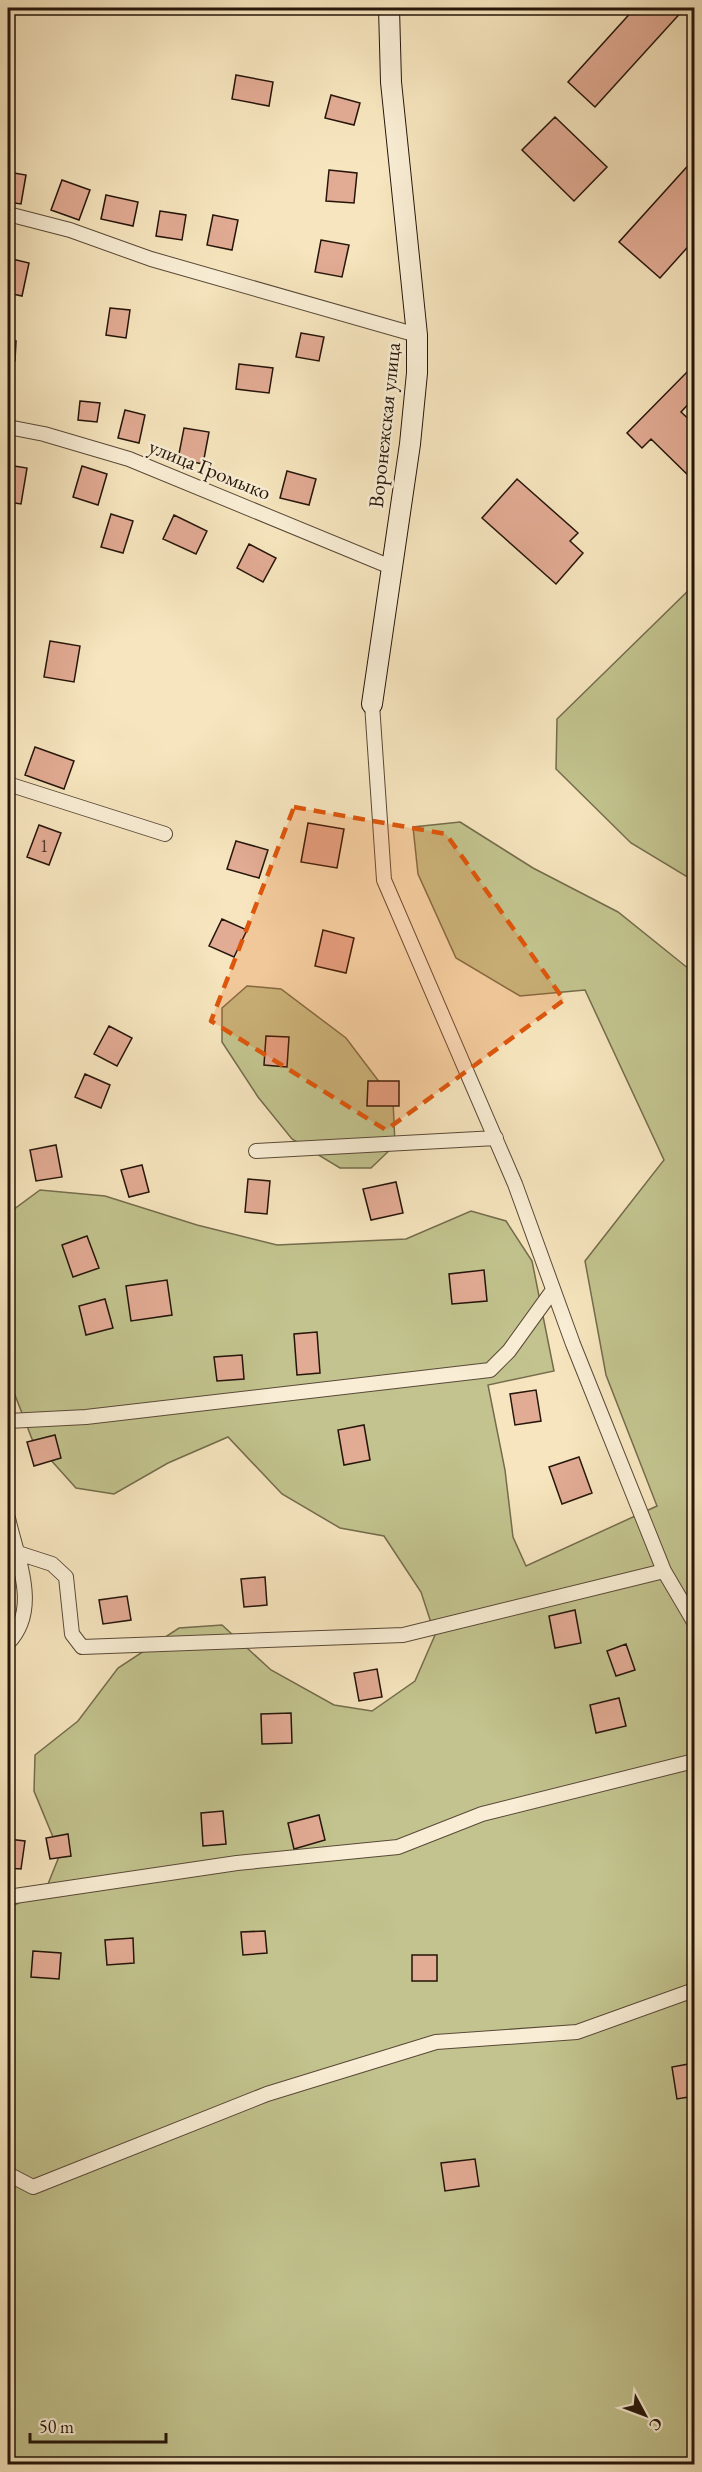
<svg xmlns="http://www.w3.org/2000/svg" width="702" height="2472" viewBox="0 0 702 2472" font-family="'EB Garamond',serif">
  <rect width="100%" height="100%" fill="#f6e5be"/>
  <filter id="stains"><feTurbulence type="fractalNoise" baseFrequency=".00333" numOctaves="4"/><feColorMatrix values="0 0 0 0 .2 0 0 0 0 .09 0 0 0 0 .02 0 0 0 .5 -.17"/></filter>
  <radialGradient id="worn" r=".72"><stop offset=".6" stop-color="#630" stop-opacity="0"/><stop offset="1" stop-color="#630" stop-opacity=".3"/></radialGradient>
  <path fill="#c2c38e" stroke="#746c4c" stroke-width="1.5" d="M694,585V881L631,843L556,769L557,719Z
    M460,822L533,868L618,912L694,973V2464H8V1905L17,1904L46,1889L60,1854L34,1791L35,1755L78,1721L118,1668L179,1628L222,1625L271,1670L334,1705L372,1711L415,1681L435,1635L421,1592L384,1536L340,1528L282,1494L228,1437L168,1463L114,1494L76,1488L32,1439L8,1377L9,1213L40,1190L105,1196L197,1225L277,1245L406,1239L471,1211L506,1221L532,1261L554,1371L488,1385L505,1470L513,1537L526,1566L657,1506L606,1375L585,1261L664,1160L585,990L520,996L456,958L418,874L413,827Z
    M247,986L281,989L346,1038L393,1100L395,1145L371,1168H340L292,1139L258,1097L222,1042V1008Z"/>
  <path fill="#e2ab94" stroke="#25150a" stroke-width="1.5" d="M635,8H685L595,107L568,82Z
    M236,75L273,82L269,106L232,99Z
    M331,95L360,103L354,125L325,118Z
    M555,117L607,167L574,201L522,150Z
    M694,159V240L660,278L619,242Z
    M329,170L357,173L354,203L326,201Z
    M8,172L26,175L21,204L8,202Z
    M62,180L90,190L79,220L51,210Z
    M106,195L138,202L133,226L101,219Z
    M160,211L186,215L182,240L156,236Z
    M213,215L238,220L232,250L207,245Z
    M321,240L349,245L342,277L315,272Z
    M8,258L29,263L22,296L8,293Z
    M110,308L130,310L126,338L106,335Z
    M301,333L324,337L319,361L296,357Z
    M8,340L16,341L15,361H8Z
    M239,364L273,368L269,393L236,389Z
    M689,370L694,376V398L681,412L694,424V481L651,439L642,448L627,433Z
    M80,401L100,403L97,422L78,420Z
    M125,410L145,415L139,443L118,438Z
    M184,428L209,432L203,464L178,459Z
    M8,465L27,468L21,504L8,502Z
    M82,466L107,474L98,505L73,497Z
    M287,471L316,479L309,505L280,498Z
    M517,479L578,533L570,541L583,553L556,584L482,518Z
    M111,514L133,521L123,553L101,547Z
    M174,515L207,531L196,554L163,539Z
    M249,544L276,558L263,582L237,568Z
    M8,598L14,600L9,626L8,625Z
    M50,641L80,646L74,682L44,677Z
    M35,747L74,761L64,789L25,775Z
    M308,823L344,829L337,868L301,862Z
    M39,825L61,833L49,865L27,857Z
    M236,841L268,850L259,878L227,869Z
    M222,919L247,930L234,957L209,946Z
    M323,930L354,938L346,973L315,966Z
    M109,1026L132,1038L117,1066L94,1054Z
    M266,1036L289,1037L287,1067L264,1065Z
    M85,1074L110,1085L101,1108L75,1097Z
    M368,1081H399V1106H367Z
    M56,1145L62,1177L36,1181L30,1150Z
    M142,1165L149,1192L129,1197L121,1170Z
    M248,1179L270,1181L267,1214L245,1212Z
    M396,1182L403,1213L371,1220L363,1189Z
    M87,1236L99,1268L73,1277L62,1245Z
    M484,1270L487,1301L452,1304L449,1274Z
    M167,1280L172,1315L131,1321L126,1286Z
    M105,1299L113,1328L86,1335L79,1306Z
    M317,1332L320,1373L297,1375L294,1334Z
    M242,1355L244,1379L217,1381L214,1357Z
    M536,1390L541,1421L515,1425L510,1394Z
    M364,1425L370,1460L344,1465L338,1430Z
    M55,1435L61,1458L34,1466L27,1442Z
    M579,1457L592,1493L562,1504L549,1467Z
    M265,1577L267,1605L244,1607L241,1579Z
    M127,1596L131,1620L103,1624L99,1600Z
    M575,1610L581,1643L555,1648L549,1616Z
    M626,1644L635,1670L616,1676L607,1651Z
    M377,1669L382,1697L359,1701L354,1673Z
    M619,1698L626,1726L596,1733L590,1705Z
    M291,1713L292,1743L262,1744L261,1714Z
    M223,1811L226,1844L203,1846L201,1813Z
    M319,1815L325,1840L294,1849L288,1823Z
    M68,1834L71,1856L50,1859L46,1838Z
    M8,1839L25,1841L21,1869L8,1868Z
    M265,1931L267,1953L243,1955L241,1932Z
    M133,1938L134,1963L107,1965L105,1940Z
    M33,1951L61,1953L59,1979L31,1977Z
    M412,1955H437V1981H412Z
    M694,2063V2096L677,2099L672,2067Z
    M475,2159L479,2186L445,2191L441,2163Z"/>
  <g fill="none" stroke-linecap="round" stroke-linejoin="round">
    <defs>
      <path id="street" d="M8,214L70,230L151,259L417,335
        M8,427L44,434L129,459L391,567
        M372,704L384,880L515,1184L573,1344L664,1571L694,1622
        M8,784L165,834
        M256,1151L496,1138
        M8,1421L86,1417L490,1370L509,1351L553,1290
        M8,1518C17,1559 41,1609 8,1643
        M15,1552L52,1564L66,1577L72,1634L82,1647L403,1635L664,1571
        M8,1897L237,1863L398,1847L482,1814L694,1761
        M8,2174L33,2187L267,2094L436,2042L577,2032L694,1990"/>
      <path id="secondary" d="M372,704L410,444L417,373V335L391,82L389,8"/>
    </defs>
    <use href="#street" stroke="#594937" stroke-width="16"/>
    <use href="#secondary" stroke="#25150a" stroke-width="22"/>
    <use href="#street" stroke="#f9eed5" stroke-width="14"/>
    <use href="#secondary" stroke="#f9eed5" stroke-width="20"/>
  </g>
  <path fill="#de560c" fill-opacity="0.2" stroke="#de560c" stroke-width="4.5" stroke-dasharray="12 8" stroke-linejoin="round" d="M294,807L446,834L564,1000L386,1130L211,1021Z"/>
  <g text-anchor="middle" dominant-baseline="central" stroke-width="5" stroke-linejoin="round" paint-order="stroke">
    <g font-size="18" fill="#543a2c">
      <text x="44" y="845">1</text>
    </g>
    <g font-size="21" fill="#25150a" stroke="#f9eed5">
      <text transform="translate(384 425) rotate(-84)">Воронежская улица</text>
      <text transform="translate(210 469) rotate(22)">улица Громыко</text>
    </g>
  </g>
  <rect width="702" height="2472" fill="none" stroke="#f6e5be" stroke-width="30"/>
  <rect x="9" y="9" width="684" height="2454" fill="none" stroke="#25150a" stroke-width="3"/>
  <rect x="15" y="15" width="672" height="2442" fill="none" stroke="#25150a" stroke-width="1.5"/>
  <g transform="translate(645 2415) rotate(131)" stroke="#f9eed5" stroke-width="4.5" paint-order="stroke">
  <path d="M0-4.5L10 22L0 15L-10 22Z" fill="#25150a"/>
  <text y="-9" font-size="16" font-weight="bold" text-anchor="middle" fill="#25150a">С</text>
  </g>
  <path d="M30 2433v9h136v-9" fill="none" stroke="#25150a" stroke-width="3"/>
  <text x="39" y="2433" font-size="18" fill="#25150a" stroke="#f9eed5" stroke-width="4.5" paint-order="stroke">50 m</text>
  <rect width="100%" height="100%" filter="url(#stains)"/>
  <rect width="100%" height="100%" fill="url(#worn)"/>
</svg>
